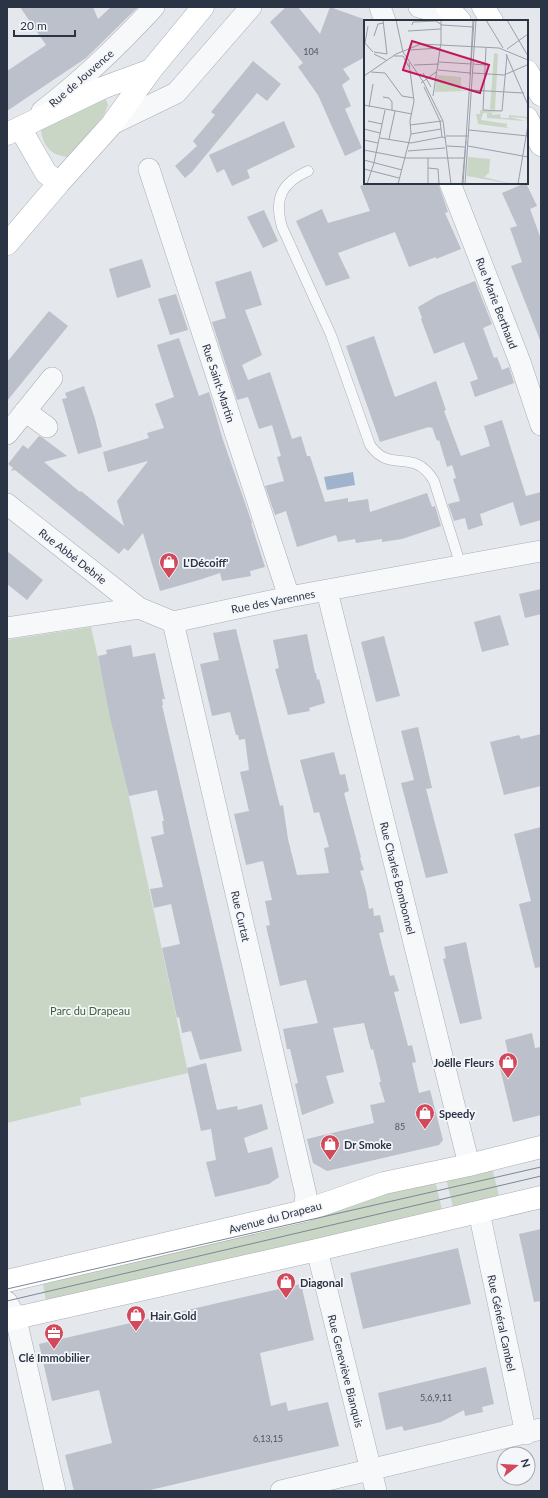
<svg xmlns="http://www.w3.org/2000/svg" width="548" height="1498" viewBox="0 0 548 1498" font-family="Lato,sans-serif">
  <rect width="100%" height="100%" fill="#e4e7ec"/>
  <path fill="#c9d6c5" d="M105,97L108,105L104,115L69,157C52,156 43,147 41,130Z
    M91,627C125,776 157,924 188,1073L80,1098L81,1105L7,1123V640Z
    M492,1167L500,1200L454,1212L446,1178Z
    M435,1180L443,1214L47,1306L42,1279Z"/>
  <path fill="#9fb4cc" d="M353,472L355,485L327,490L324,477Z"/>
  <path fill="#bbc0ca" d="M20,7H93L98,19L111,7H138L86,58L7,111V71L46,45Z
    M286,7H298L320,34L330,7L369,21H365V57L343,69L350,79L342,85L351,106L345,109L362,148L345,156L318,95L298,67L303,63L270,22Z
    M253,61L281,84L267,101L257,93L192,172L185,178L175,166L197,146L193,141L215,115L211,112Z
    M284,121L295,147L247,170L250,178L232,186L224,169L217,173L209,155Z
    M368,183H438L448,212L445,213L461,249L436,259V257L409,267L395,232L338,253L350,278L326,286L296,221L322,209L328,223L370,211L360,186Z
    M525,183H526L537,206L530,209L541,239V340H540L511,266L522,262L510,228L517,226L502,193Z
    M264,210L278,241L263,248L247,217Z
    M142,259L151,287L117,298L109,269Z
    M251,271L262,305L245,310L262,355L242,365L248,380L270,372L292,439L301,436L307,456H310L325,502L348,498V502L368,499L370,512L427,493L432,507L435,506L441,526L402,539L382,542V539L356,543L355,539L338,542L336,535L297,547L286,511L275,515L265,486L284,481L277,457L281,456L272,425L259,429L248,397L237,400L212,322L226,318L215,282Z
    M475,281L492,324L483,328L494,358L497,357L502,370L509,367L514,383L475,397L470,382L478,379L464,342L434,354L421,319L422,318L418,307L437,296Z
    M176,294L188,330L170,335L158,299Z
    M49,311L68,326L7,401V362Z
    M374,336L395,397L436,381L446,410L444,411L461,456L490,446L484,426L502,420L526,496L541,492V520L520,526L513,502L480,514L483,525L468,530L465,518L454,521L448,504L460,501L453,479L456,478L452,465L447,467L439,440L437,441L432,427L430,428L429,427L380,442L346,346Z
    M179,338L199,396L209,392L223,440L252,523H251L265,567L250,571L251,576L222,581L220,573L199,580L160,591L143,533L128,551L124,548L119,554L15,470L11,471L13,468L8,464L23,445L28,449L39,436L43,438L67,456L44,462L80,492L81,491L124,526L117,501L148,461L108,472L103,452L149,438L147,433L164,428L155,404L174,397L157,345Z
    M84,386L95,419L102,447L78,454L62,399L67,398L65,393Z
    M7,551L43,580L27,600L7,584Z
    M541,589V614L525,618L519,594Z
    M500,615L509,645L482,652L474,622Z
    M236,629L280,806L283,805L288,839L297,875L329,873L324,848L329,847L319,812L314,813L300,760L334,752L340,775L345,774L349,791L344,793L361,857L360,858L364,870L360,871L366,891L369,909L373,908L374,916L380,915L384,932L379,933L390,976L394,975L399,991L394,992L408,1046L412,1045L416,1062L412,1063L419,1093L430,1090L443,1140L439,1145L327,1171L313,1163L307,1139L374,1123L370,1105L385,1102L379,1082H381L373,1049L371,1050L364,1023L333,1028L344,1072L326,1076L334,1103L302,1115L295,1084L298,1083L290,1049H287L283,1029L318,1023L306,980L280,986L266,926L270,925L265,901L272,900L263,861L246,865L234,814L249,811L240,772L249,770L245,739L239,740L238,735H236L230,712L212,716L200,664L219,660L213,633Z
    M307,634L315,673H316L317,680L319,679L325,703L309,708L310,711L288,715L275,669L279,668L273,640Z
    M384,636L400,696L376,702L361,642Z
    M131,645L133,657L155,653L165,699H162L163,705H162L242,1051L200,1060L191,1031L182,1033L179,1017L177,1018L162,948L180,944L171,904L154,908L150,889L163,887L151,837L164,834L162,821H164L157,790L129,796L110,717L98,656L107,654L106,650Z
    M418,727L432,788L426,789L448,873L426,878L401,783L414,780L401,731Z
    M541,734V786L504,795L490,742L519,735L521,739Z
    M541,827V967L535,968L519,904L531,901L514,834Z
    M466,942L482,1019L460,1024L443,959L446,958L444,947Z
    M532,1033L535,1048L541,1047V1115L513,1122L500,1068L511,1066L505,1040Z
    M206,1063L217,1110L237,1106L238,1110L262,1104L268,1129L244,1138L248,1153L272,1147L279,1177L269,1184L215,1197L206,1162L216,1160L211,1129L201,1131L187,1068Z
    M541,1229V1301L534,1302L519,1234Z
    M458,1248L471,1304L363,1329L350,1273Z
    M301,1284L314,1340L260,1353L271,1406L286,1402L288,1411L328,1402L339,1446L146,1491H74L65,1455L112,1443L99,1390L52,1401L39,1344Z
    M486,1367L494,1404L482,1407L483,1412L465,1416L464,1410L441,1422L404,1431L402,1426L386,1430L378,1393Z"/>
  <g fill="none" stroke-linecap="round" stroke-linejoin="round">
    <defs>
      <path id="lane" d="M308,171C281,183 274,199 282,227L331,335L370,445C391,475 413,446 434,481L461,566"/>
      <path id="street" d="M380,7L385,21
        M419,7L456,16
        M42,111C84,79 119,45 154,7
        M112,124L176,93L251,7
        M149,169L289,597
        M450,183L520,362L541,425
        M25,411L47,427
        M7,434L52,378
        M7,504L139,608
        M327,591L469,1165
        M173,622L306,1195L304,1211
        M7,628L139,608L173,622L289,597L541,551
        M479,1212L526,1434
        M317,1250L376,1491
        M7,1302L16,1319L55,1491
        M281,1491L541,1429"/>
      <path id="secondary" d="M20,128L46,173L59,183
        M7,134L102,88L151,70
        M7,244L59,183L112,124L151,70L203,7
        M7,1281L304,1211L384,1183L469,1165L541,1147
        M7,1320L317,1250L541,1197"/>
      <path id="primary" d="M447,7L460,21
        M483,7L492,21
        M527,71L541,95
        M527,118L541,145"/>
    </defs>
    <use href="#lane" stroke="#a9aeb7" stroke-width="11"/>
    <use href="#street" stroke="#a9aeb7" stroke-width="22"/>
    <use href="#secondary" stroke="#a9aeb7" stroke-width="23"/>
    <use href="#primary" stroke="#a3abb8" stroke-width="23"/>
    <use href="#lane" stroke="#f7f8fa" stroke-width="10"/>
    <use href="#street" stroke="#f7f8fa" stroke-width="21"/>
    <use href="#secondary" stroke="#fff" stroke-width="22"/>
    <use href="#primary" stroke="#fff" stroke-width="22"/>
    <path stroke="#7d8696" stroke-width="1" d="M7,1289L541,1167
      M7,1301L541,1176"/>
  </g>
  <defs>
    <symbol id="shop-pin" viewBox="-11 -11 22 30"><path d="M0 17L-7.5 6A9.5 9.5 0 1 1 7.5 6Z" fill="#d1495b" stroke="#f4f6f9"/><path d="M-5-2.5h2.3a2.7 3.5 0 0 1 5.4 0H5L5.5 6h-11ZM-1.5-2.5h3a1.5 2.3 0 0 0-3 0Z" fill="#fff"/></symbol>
    <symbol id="office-pin" viewBox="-11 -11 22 30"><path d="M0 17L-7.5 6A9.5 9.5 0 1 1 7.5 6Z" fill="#d1495b" stroke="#f4f6f9"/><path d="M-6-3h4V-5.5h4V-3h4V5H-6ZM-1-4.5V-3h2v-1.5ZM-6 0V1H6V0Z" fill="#fff"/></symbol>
  </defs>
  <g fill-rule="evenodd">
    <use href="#shop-pin" x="158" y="551" width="22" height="30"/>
    <use href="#shop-pin" x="497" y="1051" width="22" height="30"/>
    <use href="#shop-pin" x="414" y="1102" width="22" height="30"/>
    <use href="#shop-pin" x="319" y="1133" width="22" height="30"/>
    <use href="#shop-pin" x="275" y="1271" width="22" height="30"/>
    <use href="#shop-pin" x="125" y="1304" width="22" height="30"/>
    <use href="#office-pin" x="43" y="1322" width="22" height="30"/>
  </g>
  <g text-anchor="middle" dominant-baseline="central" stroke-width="3.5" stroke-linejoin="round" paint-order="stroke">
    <g font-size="9" fill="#4f5766">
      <text x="311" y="51">104</text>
      <text x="400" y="1126">85</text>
      <text x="436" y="1397">5,6,9,11</text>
      <text x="268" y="1438">6,13,15</text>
    </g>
    <g font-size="11" fill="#2b3445" stroke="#f4f6f9">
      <text transform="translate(81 78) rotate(-41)">Rue de Jouvence</text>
      <text transform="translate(497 303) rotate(69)">Rue Marie Berthaud</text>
      <text transform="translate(219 383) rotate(72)">Rue Saint-Martin</text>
      <text transform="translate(73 556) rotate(38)">Rue Abbé Debrie</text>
      <text transform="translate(273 601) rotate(-11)">Rue des Varennes</text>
      <text transform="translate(398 878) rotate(76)">Rue Charles Bombonnel</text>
      <text transform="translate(241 916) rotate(77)">Rue Curtat</text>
      <text transform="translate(275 1217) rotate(-15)">Avenue du Drapeau</text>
      <text transform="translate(502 1323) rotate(78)">Rue Général Cambel</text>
      <text transform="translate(346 1371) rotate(76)">Rue Geneviève Bianquis</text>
    </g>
    <g font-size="11" font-weight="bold" fill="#2b3445" stroke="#f4f6f9" text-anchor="start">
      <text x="183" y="562">L'Décoiff'</text>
      <text x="494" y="1062" text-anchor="end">Joëlle Fleurs</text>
      <text x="439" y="1113">Speedy</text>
      <text x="344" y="1144">Dr Smoke</text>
      <text x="300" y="1282">Diagonal</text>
      <text x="150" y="1315">Hair Gold</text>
      <text x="54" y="1357" text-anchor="middle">Clé Immobilier</text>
    </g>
    <g font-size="11" fill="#3f6138" stroke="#f4f6f9">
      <text x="90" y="1010">Parc du Drapeau</text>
    </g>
  </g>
  <g transform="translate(364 20)">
    <rect width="164" height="164" fill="#e4e7ec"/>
    <path d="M130,33L134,34L131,90L126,89ZM73,55L97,57V70L103,71L71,72ZM116,90L137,92L119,93L117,100L144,104L142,106L144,108L114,104L112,94H116ZM123,93H128V95L136,94L137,98H145V95L164,97L163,102L162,98L146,97L161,101L123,98ZM104,137L126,139L125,153L120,157L148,164L103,156Z" fill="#c9d6c5"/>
    <path fill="none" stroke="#9a9fa9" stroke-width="1" d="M32,0L39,32L60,63L79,101L87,164M122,0L139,28M143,0L164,36M48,5L49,2L72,1L78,5L109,7M44,11L77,9M10,16L14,4L20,3M0,22L9,32M1,23L4,6M122,28L119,90L138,91L143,35M143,29L164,14M45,30L76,28M10,32L23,34L19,0M10,34L22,40M142,34L164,85M30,36H39L45,47M75,42L107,44M109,44L121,45M50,45L75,44M74,50L106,53M7,52L21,53L38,76L50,78M59,53L67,67M109,53L140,55L163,45M106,55L109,0M0,56L32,34L57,24L135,28L164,40M57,63L72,52M60,67L76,101L78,117L82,118M105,70L160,73M69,76L77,23V0M19,77L25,78L28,82V90M0,85L48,94M5,87L9,64M4,101L18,104M46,105L78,101M0,109L16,113M105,110L164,116M47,114L77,109M82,116H104M16,118L47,123L78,117M25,119L31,91M0,120L14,123M83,126L101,127M104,126L164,137M0,130L41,138H100M44,131L81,128M0,140L38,150M64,148L74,149L75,164M0,149L35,158M3,164L10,143L21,90M34,164L47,114L46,101L50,81L45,43M64,164V138M98,164L102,121M99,164L110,0M101,164L112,0M106,164H123M154,164L164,105"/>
    <path fill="#c2185b" fill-opacity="0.15" stroke="#c2185b" stroke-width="2" d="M48,21L125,45L116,73L39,50Z"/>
    <rect width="164" height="164" fill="none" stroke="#2b3445" stroke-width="2"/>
  </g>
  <rect width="548" height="1498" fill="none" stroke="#2b3445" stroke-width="16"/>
  <g transform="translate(516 1466) rotate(73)"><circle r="19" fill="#f4f6f9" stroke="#a4a8b1"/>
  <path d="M0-3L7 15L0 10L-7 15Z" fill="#d1495b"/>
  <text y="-6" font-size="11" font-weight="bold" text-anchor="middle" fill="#2b3445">N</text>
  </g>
  <path d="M14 30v6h61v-6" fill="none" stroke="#2b3445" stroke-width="2"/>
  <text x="20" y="30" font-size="12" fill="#2b3445" stroke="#f4f6f9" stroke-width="3" paint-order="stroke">20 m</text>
</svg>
